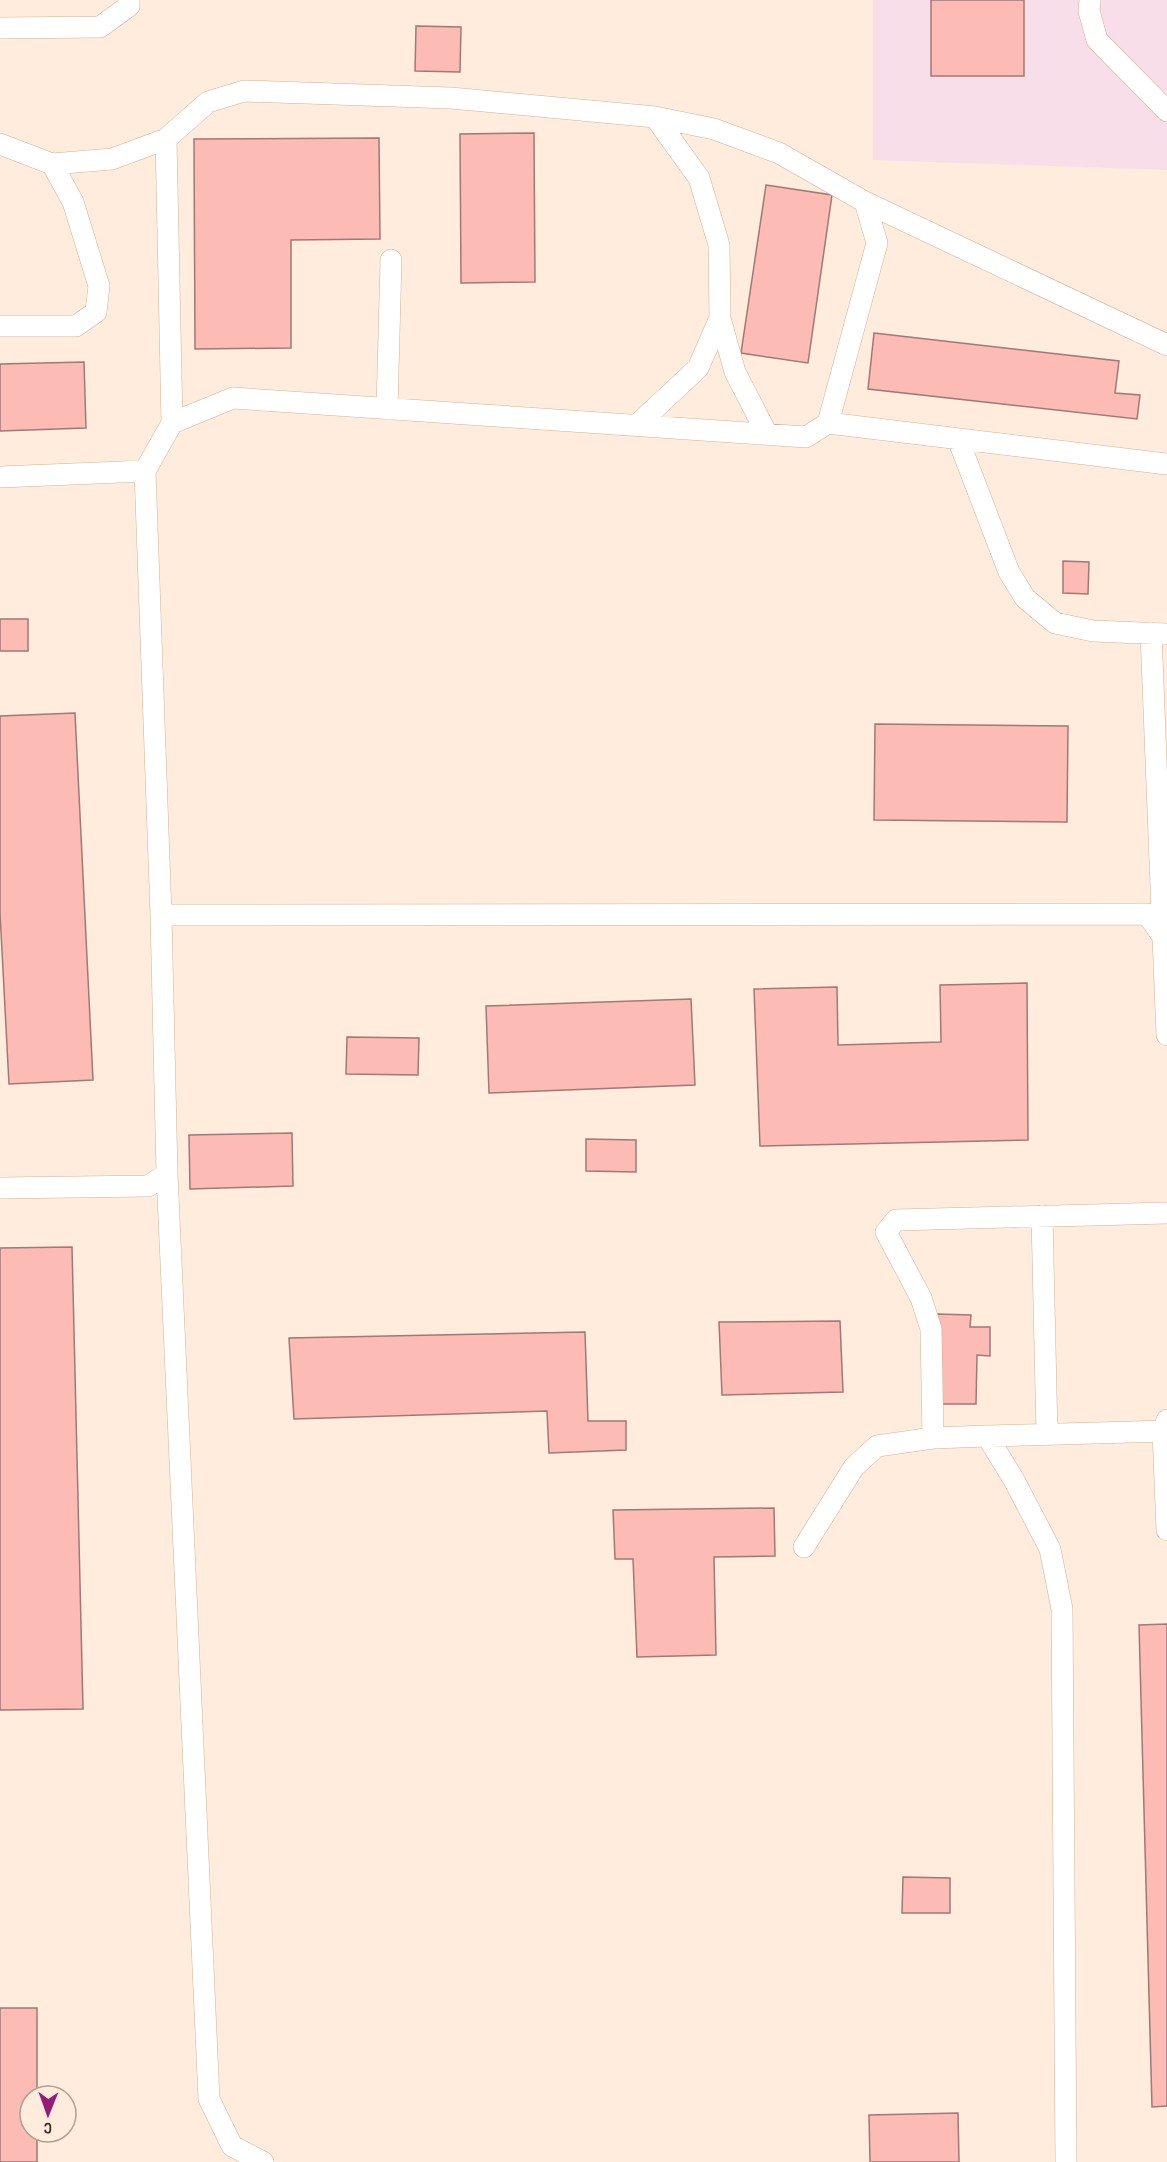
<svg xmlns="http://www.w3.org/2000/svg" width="1167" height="2162" viewBox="0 0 1167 2162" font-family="'Sofia Sans Condensed',sans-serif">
  <rect width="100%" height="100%" fill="#ffecdc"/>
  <path fill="#f7dee8" d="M873,0H1167V170L873,160Z"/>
  <path fill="#fcbbb5" stroke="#a07975" stroke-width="1.5" d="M931,0H1024V76H931Z
    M416,26L461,27L460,72L415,71Z
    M534,133L535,282L461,283L460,134Z
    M379,138L380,239L291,240V348L195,349L194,139Z
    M766,185L832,195L808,363L741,353Z
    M874,333L1119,361L1115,393L1140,395L1137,419L868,389Z
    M84,362L86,428L0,431V364Z
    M1063,561L1089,562L1088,594L1063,593Z
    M0,619H28V651H0Z
    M75,713L93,1080L9,1084L0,913V716Z
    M875,724L1068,726L1067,822L874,820Z
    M1027,983L1028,1140L760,1146L754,989L837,987L838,1045L941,1042L940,985Z
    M691,999L695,1085L489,1093L486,1006Z
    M347,1037L419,1038L418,1075L346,1074Z
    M292,1133L293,1186L190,1189L189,1135Z
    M586,1139L636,1140V1172L586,1171Z
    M72,1247L83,1709L0,1710V1248Z
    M937,1314L971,1315L970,1327H990V1356L977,1355L976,1404H935Z
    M840,1321L843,1392L722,1395L719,1322Z
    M585,1332L588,1421H626V1450L549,1453L547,1411L294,1419L289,1338Z
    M774,1508L775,1556L714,1557L716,1655L637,1657L633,1559H615L613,1510Z
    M1167,1624V2106L1152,2107L1139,1625Z
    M903,1877L950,1878V1913H902Z
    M0,2008H37V2096H30V2132H37V2162H0Z
    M958,2113L959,2162H870L869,2115Z"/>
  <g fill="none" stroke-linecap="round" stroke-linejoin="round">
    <defs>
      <path id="service" d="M1090,0L1089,11L1097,40L1167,111
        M0,28L100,27L129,6V0
        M166,139L172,423
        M0,144L52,164L73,202L99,286L96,312L76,326H0
        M865,202L1167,345
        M720,318L735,372L767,434
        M387,409L391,260
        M828,423L1167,464
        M637,425L698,368L720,318L719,245L699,178L655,117
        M958,439L1009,572L1025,598L1055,623L1093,631L1167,634
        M0,477L145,471
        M1151,633L1163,937
        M161,915L1147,914L1163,937L1167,1035
        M167,1174L209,2099L232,2146L263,2162
        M0,1188L148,1186L167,1174L161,915L145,471L172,423L233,398L806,437L828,423L877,243L865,202L779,153L714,129L655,117L451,98L244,91L208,102L166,139L112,159L52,164
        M1042,1216L1047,1434
        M1167,1420L1163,1431L1167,1530
        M987,1436L1167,1431
        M933,1438L931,1329L921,1298L886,1232L896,1220L1167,1213
        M804,1547L854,1467L877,1446L933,1438L987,1436L1014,1480L1050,1549L1062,1609L1066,2162"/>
    </defs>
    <use href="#service" stroke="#d0b398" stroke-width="22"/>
    <use href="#service" stroke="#fff" stroke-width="21"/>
  </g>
  <g transform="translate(48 2114) rotate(181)"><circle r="28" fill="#ffecdc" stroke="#b0a092" stroke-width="1.5"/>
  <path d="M0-4.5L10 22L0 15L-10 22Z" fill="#951b77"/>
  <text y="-9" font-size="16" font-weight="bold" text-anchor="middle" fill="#3a2e24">С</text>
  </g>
</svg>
